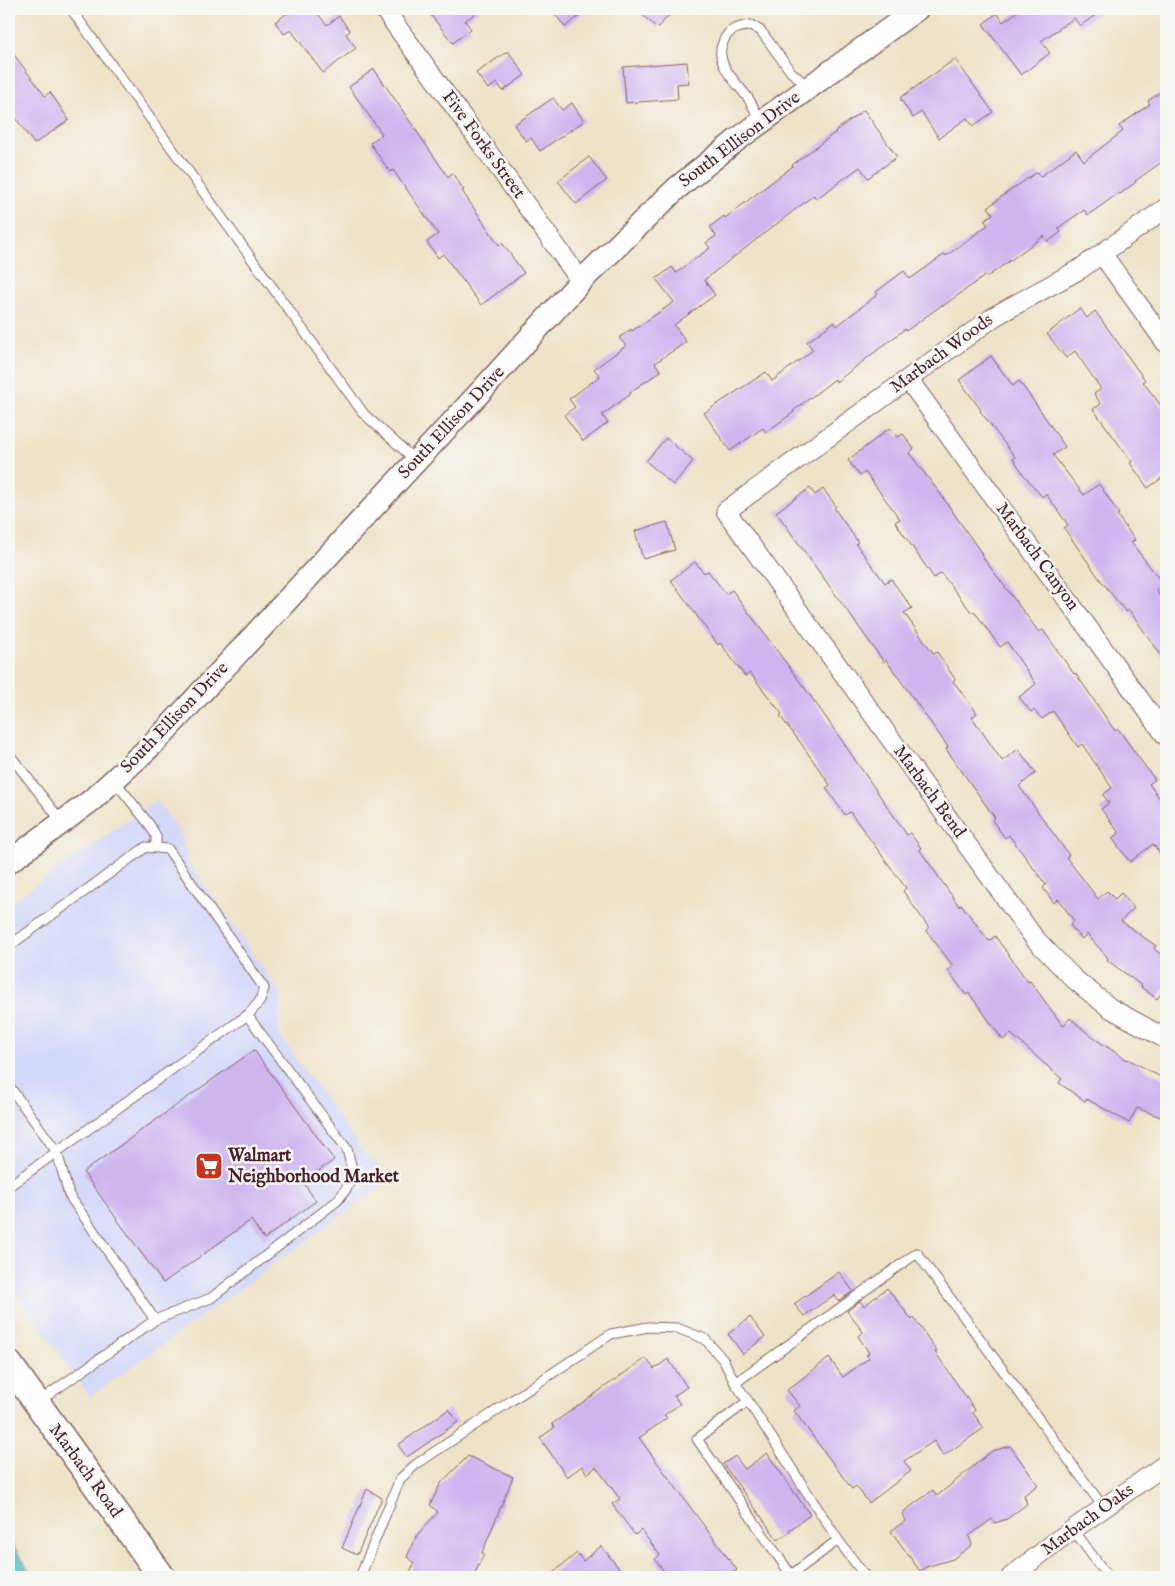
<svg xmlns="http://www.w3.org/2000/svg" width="1175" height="1586" viewBox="0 0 1175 1586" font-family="'IM FELL English',serif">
  <rect width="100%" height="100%" fill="#f6f6f2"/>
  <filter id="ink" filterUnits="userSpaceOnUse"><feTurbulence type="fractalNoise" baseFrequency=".02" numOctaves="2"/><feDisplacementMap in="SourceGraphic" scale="10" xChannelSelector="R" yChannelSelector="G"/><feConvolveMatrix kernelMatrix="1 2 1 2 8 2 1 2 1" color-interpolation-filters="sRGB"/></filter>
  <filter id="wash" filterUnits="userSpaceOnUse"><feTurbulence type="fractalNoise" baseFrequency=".0096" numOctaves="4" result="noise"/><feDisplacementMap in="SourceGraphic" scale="20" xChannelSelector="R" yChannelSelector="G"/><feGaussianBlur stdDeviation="1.12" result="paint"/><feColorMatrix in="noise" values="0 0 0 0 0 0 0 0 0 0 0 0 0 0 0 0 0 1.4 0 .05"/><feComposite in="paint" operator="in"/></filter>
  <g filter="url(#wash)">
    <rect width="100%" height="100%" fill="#ede3c8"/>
    <path fill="#d4d8f9" d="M157,800L182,836L188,862L281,994L278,1033L364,1153L378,1165L390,1180L90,1397L9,1283V904Z"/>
    <path fill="#57c3d1" stroke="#50717e" d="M9,1539L30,1572L31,1577H9Z"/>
    <g id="blocks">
      <path fill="#cdb5ef" d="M293,9H314L327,25L339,16L350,31L346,34L356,48L323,73L291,30L284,34L275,22Z
        M426,9H481L465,21L471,29L453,43Z
        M551,9H588L565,27Z
        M636,9H675L657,28Z
        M1021,9H1104L1080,26L1074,18L1041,41L1050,53L1021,75L983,24L997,13L1003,22Z
        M9,48L45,96L50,92L69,120L34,144L9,108Z
        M508,51L525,75L503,91L497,83L488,89L476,73Z
        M955,59L993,112L973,126L967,118L939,138L921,112L913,118L900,98Z
        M687,62L689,83L677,84L678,99L626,103L623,67Z
        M374,69L448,177L452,173L464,190L462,191L499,245L502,243L524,273L481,305L443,254L438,258L427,242L438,234L393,170L390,172L370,143L382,134L349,87Z
        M1166,88V159L1135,181L1136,182L1120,194L1119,193L1088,215L1084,210L1058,228L1061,232L1048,242L1044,236L987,277L986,275L943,306L942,305L906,331L905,329L836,382L835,379L793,411L794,412L766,432L763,428L730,451L704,413L766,372L772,381L813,350L807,342L834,322L837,326L878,294L876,292L904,271L910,279L945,254L946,256L988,225L984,220L993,214L988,207L1004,195L1037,172L1040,177L1076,150L1084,161L1123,131L1119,126L1150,104L1148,101Z
        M553,98L562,110L572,103L584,121L540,151L531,138L526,141L514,125Z
        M864,110L897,157L868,178L860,167L816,199L814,195L704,280L715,295L674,325L686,342L655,363L661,371L630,392L631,394L602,415L608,423L583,441L564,415L575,407L569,399L600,376L594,369L626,346L619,338L631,329L632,331L674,302L656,279L672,267L676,273L710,248L706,243L716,236L710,227L724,216L725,218L793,166L792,165L836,132L835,131Z
        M589,157L607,180L576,204L558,181Z
        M1080,308L1087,318L1095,311L1145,380L1143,382L1166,412V475L1148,488L1130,463L1132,462L1093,409L1101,404L1094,394L1101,389L1075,351L1066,358L1047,334Z
        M991,356L1013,386L1019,381L1040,410L1065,447L1053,455L1084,495L1099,484L1119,514L1117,515L1135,540L1131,542L1163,584L1156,590L1166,605V662L1129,610L1126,612L1099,578L1064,528L1068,525L1046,494L1042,497L1024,475L1013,458L1015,457L980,411L981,410L959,380Z
        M890,428L898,437L903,434L914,449L909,453L939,492L982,554L981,555L1039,632L1043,630L1074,674L1075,673L1085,687L1115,731L1118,729L1155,780L1149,784L1166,807V862L1153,844L1130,862L1112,838L1119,833L1101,809L1109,803L1103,795L1112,788L1082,744L1078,747L1053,711L1042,719L1034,710L1031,712L1019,697L1036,684L1007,642L1000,647L974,611L972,613L941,573L934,578L895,522L900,519L865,472L860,476L848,460Z
        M666,438L693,461L673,485L646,461Z
        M810,488L815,495L823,489L836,506L834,508L858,542L856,544L885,583L891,579L912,608L904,613L934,654L937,652L955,679L953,681L977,713L972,717L1002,761L1018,749L1036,773L1019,786L1069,855L1066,857L1098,899L1107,891L1115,899L1121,893L1134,908L1121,921L1156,946L1154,949L1166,958V987L1157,999L1141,987L1142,986L1107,960L1108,958L1087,934L1082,939L1070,925L1074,921L1058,899L1054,903L1043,888L1046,885L1009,835L1005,838L992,820L995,818L946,749L948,747L886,660L884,662L874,648L776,512Z
        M667,522L675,550L643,559L635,531Z
        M695,562L704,573L708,571L726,594L732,590L820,709L907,835L910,833L921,848L919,849L959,906L961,904L989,941L995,936L1028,982L1030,981L1063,1026L1070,1018L1092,1037L1127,1060L1128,1059L1166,1080V1119L1137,1108L1129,1123L1087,1099L1085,1101L1059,1083L1062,1079L1011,1034L1003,1040L969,993L966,995L948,970L953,966L926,930L929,928L903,891L906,888L850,812L845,815L826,788L830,785L800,742L780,716L782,714L750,673L745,676L720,643L718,645L671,580Z
        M254,1050L334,1160L303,1182L316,1201L264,1239L251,1220L163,1283L83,1172Z
        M839,1272L853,1291L839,1301L834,1295L804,1316L794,1304Z
        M887,1288L912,1320L914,1318L937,1351L935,1352L975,1410L973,1413L984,1428L943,1456L934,1441L904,1461L911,1471L869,1503L856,1486L852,1489L794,1411L800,1406L787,1390L829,1358L843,1377L869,1358L866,1355L869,1353L858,1336L863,1332L847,1311L860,1301L864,1306Z
        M750,1317L765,1337L743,1354L728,1334Z
        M646,1358L654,1369L668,1359L687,1387L674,1396L680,1404L664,1415L667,1418L639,1438L737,1570L727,1577H668L655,1559L660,1555L641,1530L635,1535L612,1504L620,1499L596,1467L587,1474L582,1466L567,1477L540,1438L555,1427L552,1424Z
        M449,1409L458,1422L407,1457L398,1445Z
        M1010,1446L1038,1485L1024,1495L1027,1504L1007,1519L995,1523L992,1519L969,1536L972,1545L953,1559L926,1567L920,1571L891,1531L905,1521L902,1513L933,1490L937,1496L992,1451Z
        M767,1453L810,1515L789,1530L790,1532L778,1540L723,1464L735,1456L745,1469Z
        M468,1456L513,1477L482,1553L484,1554L473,1577H408L414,1563L407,1557L417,1535L438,1512L430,1505L441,1483Z
        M367,1489L382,1498L357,1555L342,1548Z
        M601,1546L626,1577H548L577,1553L583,1561Z"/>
    </g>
  </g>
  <g filter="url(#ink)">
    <use href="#blocks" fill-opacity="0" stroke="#836462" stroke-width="1"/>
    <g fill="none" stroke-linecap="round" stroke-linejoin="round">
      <defs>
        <path id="service" d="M71,9L364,414L416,461
          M761,122C757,114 753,106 748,98C737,83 715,64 722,45C727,29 735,28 751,25L761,31L791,72L809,87
          M9,754L62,822
          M114,780L149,824L156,836V848
          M9,946L146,847L168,849L264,988L260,1001L249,1014L9,1186
          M9,1086L57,1152L69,1195L155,1320L38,1402
          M155,1320L211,1298L337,1201C355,1179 354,1176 347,1149L247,1015
          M735,1383L748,1401L697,1439L791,1575L788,1577
          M748,1401L838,1540
          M1073,1529L1108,1577
          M791,1575L838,1540L866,1577
          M360,1577L400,1479L415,1465L611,1334L648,1327L677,1328L705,1339L724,1361L735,1383L917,1253L1104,1508"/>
        <path id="minor" d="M384,9L581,281
          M1166,208L1080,269L995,316L726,511L1035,939L1074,979L1110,1008L1166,1039
          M1102,254L1166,343
          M908,379L1166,736
          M1011,1577L1058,1540L1166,1464"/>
        <path id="tertiary" d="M9,862L92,800L157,740L484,388L581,281L677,188L738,139L917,9"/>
        <path id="secondary" d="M9,1364L162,1577"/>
      </defs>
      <use href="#service" stroke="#836462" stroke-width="11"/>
      <use href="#minor" stroke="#836462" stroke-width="21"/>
      <use href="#tertiary" stroke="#836462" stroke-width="25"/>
      <use href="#secondary" stroke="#836462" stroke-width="29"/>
      <use href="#service" stroke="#fff" stroke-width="9"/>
      <use href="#minor" stroke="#fff" stroke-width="19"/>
      <use href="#tertiary" stroke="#fff" stroke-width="22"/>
      <use href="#secondary" stroke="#fff" stroke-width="26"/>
    </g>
  </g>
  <defs>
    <symbol id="supermarket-square" viewBox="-11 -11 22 22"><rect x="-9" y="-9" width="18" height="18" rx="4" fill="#c8321e" stroke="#f6f6f2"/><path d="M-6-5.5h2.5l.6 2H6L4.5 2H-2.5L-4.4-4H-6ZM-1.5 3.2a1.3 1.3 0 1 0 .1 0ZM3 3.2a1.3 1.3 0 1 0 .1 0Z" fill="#fff"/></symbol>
  </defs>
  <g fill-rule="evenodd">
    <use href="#supermarket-square" x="193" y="1150" width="32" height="32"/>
  </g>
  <g text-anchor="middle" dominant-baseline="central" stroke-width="5" stroke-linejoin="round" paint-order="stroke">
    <g font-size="18" fill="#4a1f2b" stroke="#f6f6f2">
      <text transform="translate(740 140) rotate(-37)">South Ellison Drive</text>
      <text transform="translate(483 145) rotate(54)">Five Forks Street</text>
      <text transform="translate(942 354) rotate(-36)">Marbach Woods</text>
      <text transform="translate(452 423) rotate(-47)">South Ellison Drive</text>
      <text transform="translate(1037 557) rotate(54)">Marbach Canyon</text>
      <text transform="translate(175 718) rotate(-46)">South Ellison Drive</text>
      <text transform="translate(929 792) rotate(54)">Marbach Bend</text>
      <text transform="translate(85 1471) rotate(54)">Marbach Road</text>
      <text transform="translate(1088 1520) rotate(-36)">Marbach Oaks</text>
    </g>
    <g font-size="18" font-weight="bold" fill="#4a1f2b" stroke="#f6f6f2" text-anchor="start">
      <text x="228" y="1156">Walmart<tspan x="228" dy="21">Neighborhood Market</tspan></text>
    </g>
  </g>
  <rect width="1175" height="1586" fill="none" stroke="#f6f6f2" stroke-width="30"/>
</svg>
